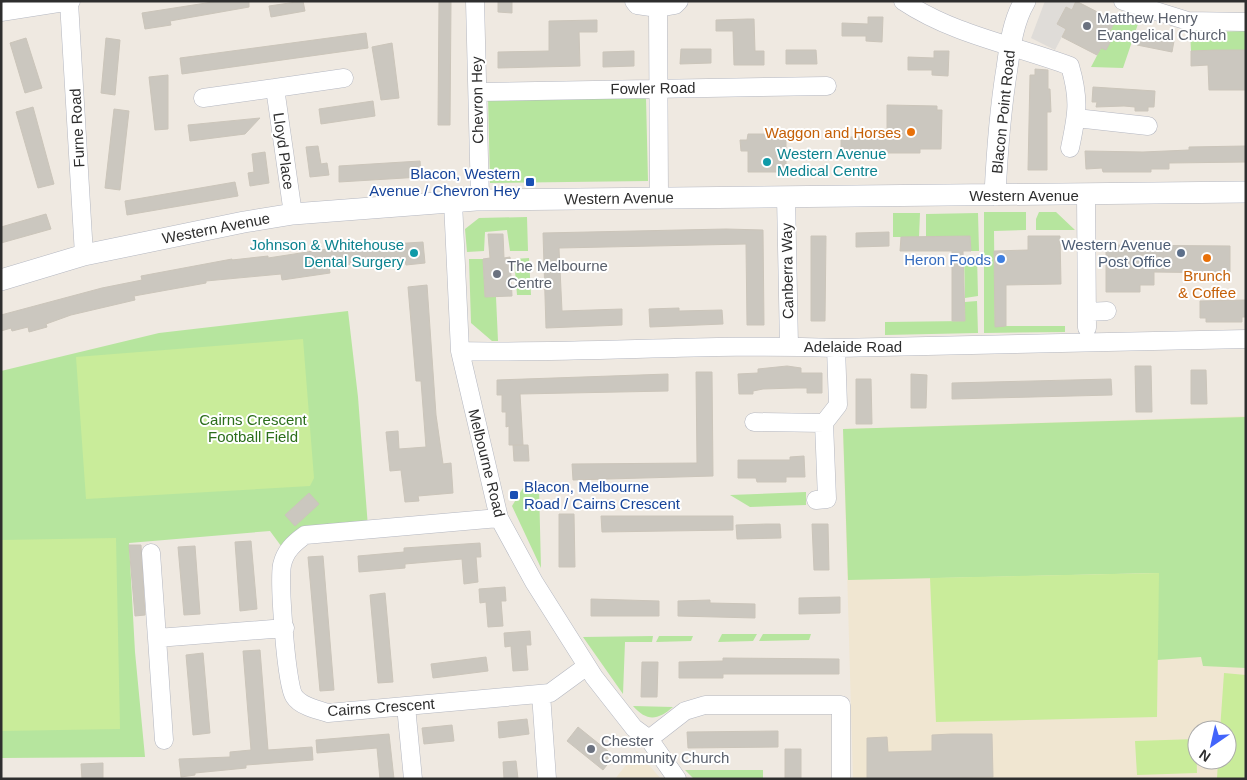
<svg xmlns="http://www.w3.org/2000/svg" width="1247" height="780" viewBox="0 0 1247 780" font-family="Arial,sans-serif">
  <rect width="100%" height="100%" fill="#efe9e1"/>
  <path fill="#f0e6d1" fill-rule="evenodd" d="M1246,416V779H853L843,429ZM1197,730H1227V760H1197Z
    M637,751L661,779H615Z"/>
  <path fill="#b6e59e" d="M1140,18L1123,68L1091,67L1101,48L1114,33L1110,31L1115,21Z
    M1190,29L1211,32L1246,31V50L1191,51Z
    M639,93L646,98L648,181L490,183L488,96Z
    M984,212H1026V230L994,231L995,326H1065V332L984,333Z
    M1039,212H1056L1075,230H1036V219Z
    M893,213H920L919,237H893Z
    M978,213L979,251H971L970,236L926,237V214Z
    M527,217L528,251H510L507,230L485,232L484,251L467,252L465,229L479,218Z
    M977,256L978,296L965,298L964,256Z
    M529,258L531,295H517L514,259Z
    M469,259H483L485,297H496L498,341H492L471,323Z
    M977,301L978,333L885,335V322L965,321V302Z
    M348,311L358,397L368,527L344,529L284,550L270,531L129,543L135,652L145,757L1,758V371L159,333Z
    M1246,417V668L1203,666L1201,657L1157,660L1158,573L848,580L843,429Z
    M539,487L541,568L512,506L523,488Z
    M806,492V505L750,507L730,495Z
    M722,634H757L753,641L718,642Z
    M763,634H811L809,640L759,641Z
    M653,636L652,642H625L623,694L583,637Z
    M659,636H693L691,641L656,642Z
    M633,706L673,707C658,720 647,722 633,706Z
    M685,770H763V779H694Z"/>
  <path fill="#c9ec9a" d="M303,339L314,478L310,486L86,499L76,357Z
    M116,538L120,729L1,731V540Z
    M1159,573L1157,717L936,722L930,578Z
    M1224,673L1246,675V779H1217L1218,760H1227V730H1220Z
    M1196,739L1197,773L1137,775L1135,741Z"/>
  <path fill="#dfdcd8" d="M1045,1H1076L1072,10L1066,7L1057,24L1066,29L1055,50L1031,38Z"/>
  <path fill="#cbc7bf" stroke="#cbc5ba" d="M219,1H249V7L170,21L171,25L145,29L142,13Z
    M303,1L305,11L271,17L269,6Z
    M439,1H451L450,125H438Z
    M498,1H512V13L498,12Z
    M1076,1L1115,21L1110,31L1115,33L1106,50L1101,48L1097,55L1062,37L1066,29L1057,24L1066,7L1072,10Z
    M868,17H883L882,42L866,41V36H842V23L868,24Z
    M748,19H754L755,51H764V65H734L733,31H716V20Z
    M597,20V32H579L580,66L498,68V52L549,51V21Z
    M1146,31L1171,35V40L1174,41L1172,52L1137,45L1139,34L1145,35Z
    M366,33L368,48L182,74L180,58Z
    M26,38L42,88L25,93L10,43Z
    M106,38L120,40L115,95L101,93Z
    M392,43L399,98L381,100L372,47Z
    M681,49H711V63L680,64Z
    M786,50H816L817,64H786Z
    M1215,50H1246V90H1209L1208,65L1191,66V51Z
    M634,51V66L603,67V52Z
    M934,51H949L948,76L932,75V70H908V57L934,58Z
    M1035,69L1048,70V89H1050L1051,112H1047V170H1028L1030,75H1035Z
    M168,75V129L155,130L149,77Z
    M1093,87L1155,91L1154,107H1148V111H1135V107L1124,106L1096,107L1097,102H1092Z
    M373,101L375,116L321,124L319,109Z
    M887,105L937,106V110H942L941,149H920V153H841V137H887Z
    M33,107L54,184L38,188L16,112Z
    M114,109L129,111L120,190L105,188Z
    M260,118L245,134L190,141L188,125Z
    M748,134H786V172H748V151H741L740,140H747Z
    M318,146L321,164L327,163L329,175L310,177L306,147Z
    M1246,146V162L1169,163V169H1151V172H1103L1102,168L1086,169L1085,151L1143,152L1189,150V147Z
    M265,152L269,183L250,186L248,173L254,172L252,154Z
    M420,161L421,177L339,182V166Z
    M235,182L238,196L127,215L125,201Z
    M46,214L51,229L1,243V227Z
    M726,229L763,230L764,325H747L746,244L559,248L562,311L622,309V325L546,328L543,233Z
    M889,232V246L856,247V233Z
    M488,234H503L504,258L510,257L512,296L485,297L483,259L490,258Z
    M811,236H826L825,321H811Z
    M970,236L971,251H963L965,321H952V251H900L901,237Z
    M1028,236H1060L1061,284L1006,285V326L995,327L994,251L1028,250Z
    M391,242V244L423,242L425,263L406,265L405,261L360,263L329,267L330,273L282,280L281,274L206,281V283L134,296L135,300L71,315L46,324L47,327L29,332L28,327L12,331L11,328L1,331V315L102,288L142,280L141,276L232,259V260L268,256V258L353,245Z
    M1106,245L1230,246V273L1154,272V285H1140V292H1106Z
    M427,285L436,415L443,464L451,463L453,493L418,496L419,501L405,502L401,470L390,471L386,432L398,431L399,449L426,447L421,381H416L408,287Z
    M1246,300V317H1242V322H1206V318H1200V301Z
    M679,308V311L722,310L723,324L650,327L649,309Z
    M787,366L801,368V373H822V393H807V388H795L763,389L753,391V394H739L738,374L758,373V369Z
    M1135,366H1151L1152,412H1136Z
    M1191,370H1206L1207,404H1191Z
    M696,372H712L713,476L573,480L572,464L697,463Z
    M668,374V391L520,394L523,445H509V426L506,427V412H502V395H497V380Z
    M911,374L927,375L926,408H911Z
    M856,379H871L872,424H856Z
    M1111,379L1112,395L952,399V383Z
    M513,445H528L529,461H514Z
    M804,456L805,477H786V482H757L756,478H738V460H790V457Z
    M309,493L319,504L295,526L285,515Z
    M559,514H574L575,567H559Z
    M601,516H733V530L602,532Z
    M766,524H780L781,538L737,539L736,525Z
    M812,524H828L829,570H814Z
    M251,541L257,609L240,611L235,542Z
    M480,543L481,557H476L478,582L464,584L462,559L405,564V568L359,572L358,556L404,552V548Z
    M129,545H141L145,615L135,616Z
    M195,546L200,614L184,615L178,547Z
    M323,556L334,690L320,691L308,557Z
    M505,587L506,601H501L503,626L488,627L486,602L480,603L479,589Z
    M385,593L393,682L378,683L370,595Z
    M840,597V613L799,614V598Z
    M591,599L659,601V616H591Z
    M710,600V603L755,604V618L678,616V601Z
    M530,631L531,645H526L528,670L513,671L511,646L505,647L504,633Z
    M260,650L268,750L312,747L313,760L246,765V768L195,773V775L181,777L179,759L230,757V752L251,750L243,651Z
    M203,653L210,733L193,735L186,655Z
    M486,657L488,671L433,678L431,664Z
    M723,658L839,659V674H723V678H679V662L723,661Z
    M642,662H658L657,697H641Z
    M527,719L529,734L499,738L498,722Z
    M452,725L454,741L424,744L422,728Z
    M578,727L614,756L603,770L567,741Z
    M778,731V747L688,748L687,732Z
    M389,734L394,779H380L377,748L317,753L316,740Z
    M952,734H992L993,777L867,779V738L887,737L888,752L932,751V735Z
    M785,749H801V779H785Z
    M516,761L518,779H504L503,762Z
    M103,763V779H82L81,764Z"/>
  <g fill="none" stroke-linecap="round" stroke-linejoin="round">
    <defs>
      <path id="minor" d="M475,1L480,199
        M634,1L637,5L658,8
        M903,1C954,35 1014,45 1070,66C1080,100 1077,115 1070,148
        M1123,1L1188,21L1246,22
        M69,2L84,255
        M1,12L71,1
        M478,92L827,86
        M203,98L275,88
        M1076,118L1148,126
        M1086,194L1087,328
        M786,196L789,346
        M659,197L658,8L675,5L679,1
        M453,202L460,351L499,518L534,582L594,677L634,728L649,739L677,779
        M293,214L275,88L344,78
        M1087,312L1107,311
        M460,351C586,354 711,343 836,348L1246,339
        M754,422L824,423L838,405L836,348
        M816,500L827,499L824,423
        M499,518L305,535C294,543 285,551 282,565C279,582 286,684 294,696C300,706 317,710 328,713L550,693L587,666
        M151,553L157,638L285,628
        M157,638L164,740
        M541,694L547,779
        M406,706L413,779
        M649,739L685,711L705,705H841V779"/>
      <path id="tertiary" d="M995,195C997,153 1000,111 1007,68C1010,46 1013,21 1025,1
        M1,280L84,255L244,222L293,214L476,200L1246,192"/>
    </defs>
    <use href="#minor" stroke="#b4b7c1" stroke-width="19"/>
    <use href="#tertiary" stroke="#b4b7c1" stroke-width="22"/>
    <use href="#minor" stroke="#fff" stroke-width="18"/>
    <use href="#tertiary" stroke="#fff" stroke-width="21"/>
  </g>
  <g fill="#6b7280" stroke="#fff" stroke-width="2">
    <circle cx="1087" cy="26" r="5"/>
    <circle cx="497" cy="274" r="5"/>
    <circle cx="591" cy="749" r="5"/>
  </g>
  <g fill="#e8710a" stroke="#fff" stroke-width="2">
    <circle cx="911" cy="132" r="5"/>
    <circle cx="1207" cy="258" r="5"/>
  </g>
  <g fill="#0f9aa8" stroke="#fff" stroke-width="2">
    <circle cx="767" cy="162" r="5"/>
    <circle cx="414" cy="253" r="5"/>
  </g>
  <g fill="#1a4fb4" stroke="#fff" stroke-width="2">
    <rect x="525" y="177" width="10" height="10" rx="2.5"/>
    <rect x="509" y="490" width="10" height="10" rx="2.5"/>
  </g>
  <circle fill="#5c6f8a" stroke="#fff" stroke-width="2" cx="1181" cy="253" r="5"/>
  <circle fill="#3f7fe0" stroke="#fff" stroke-width="2" cx="1001" cy="259" r="5"/>
  <g text-anchor="middle" dominant-baseline="central" stroke-width="4" stroke-linejoin="round" paint-order="stroke">
    <g font-size="15" fill="#5b616d" stroke="#fff" text-anchor="start">
      <text x="1097" y="17">Matthew Henry<tspan x="1097" dy="17">Evangelical Church</tspan></text>
      <text x="507" y="265">The Melbourne<tspan x="507" dy="17">Centre</tspan></text>
      <text x="601" y="740">Chester<tspan x="601" dy="17">Community Church</tspan></text>
    </g>
    <g font-size="15" fill="#2e2e2e" stroke="#fff">
      <text transform="translate(653 88) rotate(-1)">Fowler Road</text>
      <text transform="translate(477 100) rotate(-91)">Chevron Hey</text>
      <text transform="translate(1003 112) rotate(-84)">Blacon Point Road</text>
      <text transform="translate(77 128) rotate(-93)">Furne Road</text>
      <text transform="translate(284 151) rotate(82)">Lloyd Place</text>
      <text x="1024" y="195">Western Avenue</text>
      <text transform="translate(619 198) rotate(-1)">Western Avenue</text>
      <text transform="translate(216 228) rotate(-11)">Western Avenue</text>
      <text transform="translate(787 271) rotate(-91)">Canberra Way</text>
      <text x="853" y="346">Adelaide Road</text>
      <text transform="translate(487 463) rotate(76)">Melbourne Road</text>
      <text transform="translate(381 707) rotate(-4)">Cairns Crescent</text>
    </g>
    <g font-size="15" fill="#c56008" stroke="#fff" text-anchor="end">
      <text x="901" y="132">Waggon and Horses</text>
      <text x="1207" y="275" text-anchor="middle">Brunch<tspan x="1207" dy="17">&amp; Coffee</tspan></text>
    </g>
    <g font-size="15" fill="#0d838f" stroke="#fff" text-anchor="start">
      <text x="777" y="153">Western Avenue<tspan x="777" dy="17">Medical Centre</tspan></text>
      <text x="404" y="244" text-anchor="end">Johnson &amp; Whitehouse<tspan x="404" dy="17">Dental Surgery</tspan></text>
    </g>
    <g font-size="15" fill="#164399" stroke="#fff" text-anchor="end">
      <text x="520" y="173">Blacon, Western<tspan x="520" dy="17">Avenue / Chevron Hey</tspan></text>
      <text x="524" y="486" text-anchor="start">Blacon, Melbourne<tspan x="524" dy="17">Road / Cairns Crescent</tspan></text>
    </g>
    <g font-size="15" fill="#4e5e75" stroke="#fff" text-anchor="end">
      <text x="1171" y="244">Western Avenue<tspan x="1171" dy="17">Post Office</tspan></text>
    </g>
    <g font-size="15" fill="#366cbe" stroke="#fff" text-anchor="end">
      <text x="991" y="259">Heron Foods</text>
    </g>
    <g font-size="15" fill="#2c6e1b" stroke="#fff">
      <text x="253" y="419">Cairns Crescent<tspan x="253" dy="17">Football Field</tspan></text>
    </g>
  </g>
  <rect width="1247" height="780" fill="none" stroke="#2e2e2e" stroke-width="5"/>
  <g transform="translate(1212 745) rotate(214)"><circle r="24" fill="#ffffff" stroke="#ababab"/>
  <path d="M0-4L9 19L0 12L-9 19Z" fill="#4264fb"/>
  <text y="-8" font-size="14" font-weight="bold" text-anchor="middle" fill="#2e2e2e">N</text>
  </g>
</svg>
